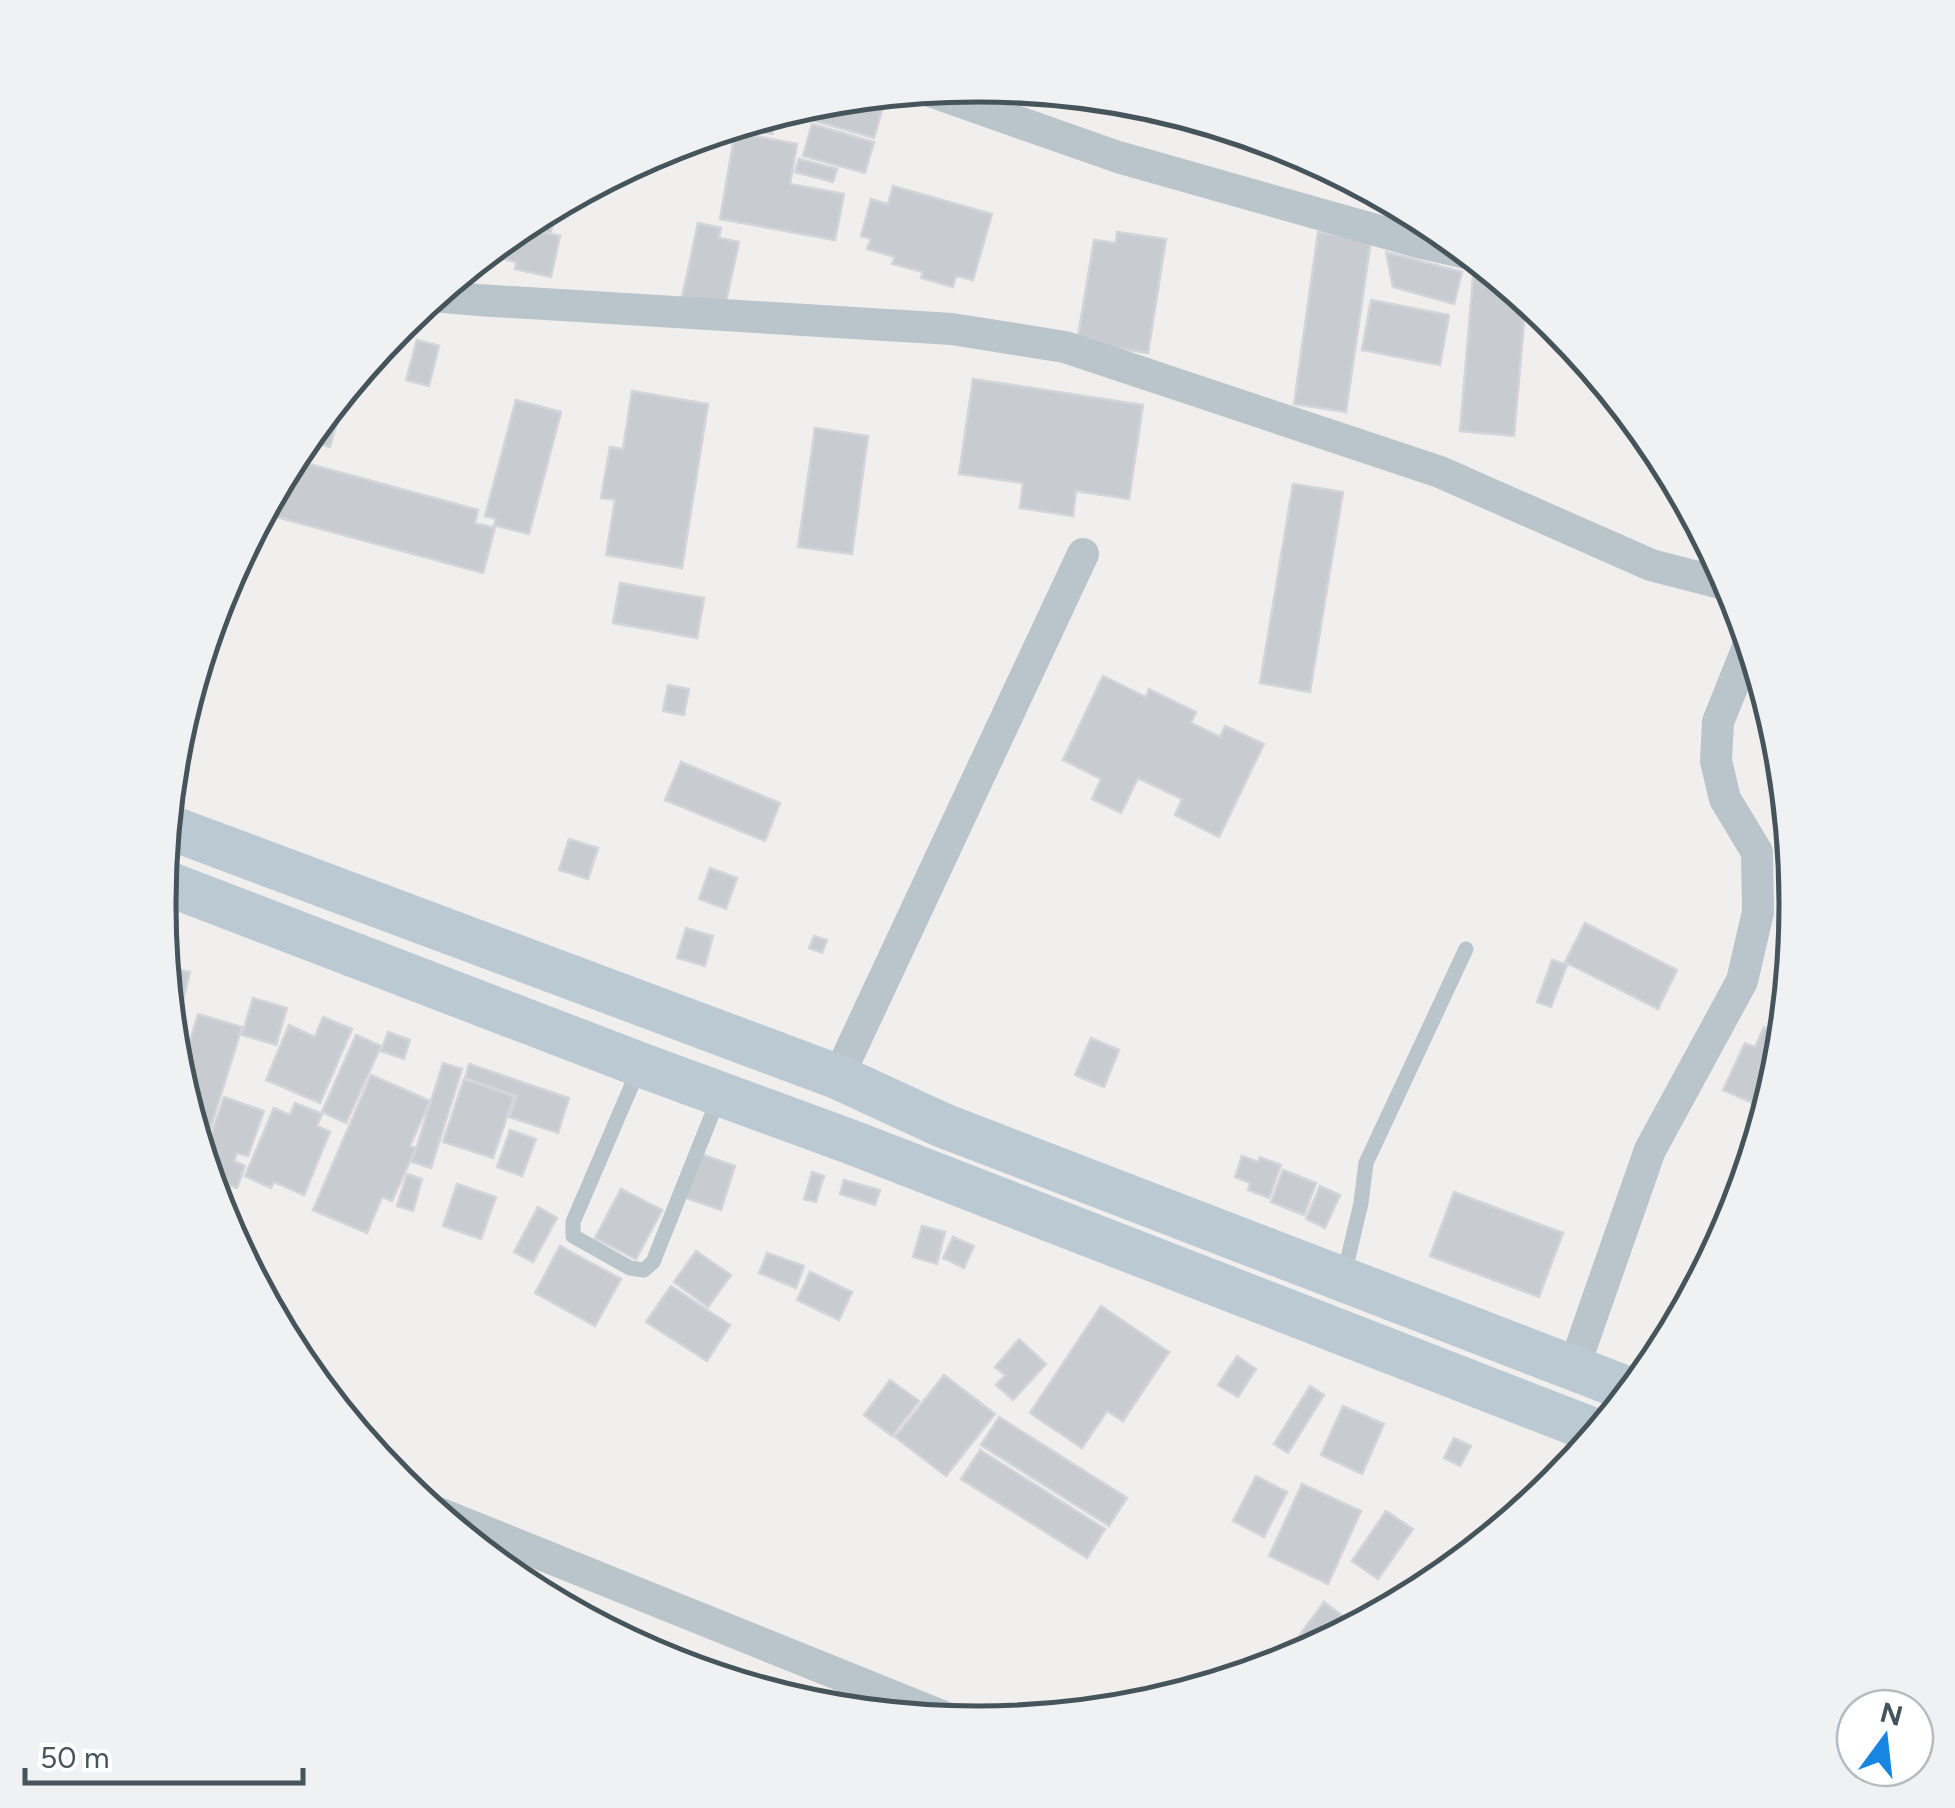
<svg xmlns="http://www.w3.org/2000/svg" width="1955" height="1808" viewBox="0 0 1955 1808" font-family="Figtree,sans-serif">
  <rect width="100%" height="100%" fill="#f1eeee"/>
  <path fill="#c8ccd1" stroke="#d2d5da" stroke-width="2.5" d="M860,97L884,103L874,138L808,119L812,102Z
    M794,108L791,118L778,114L772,134L737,125Z
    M812,124L874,142L865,173L803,156Z
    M735,132L797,144L790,184L844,194L835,240L720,219Z
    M1291,148L1326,166L1324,170L1288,154Z
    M799,159L837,169L833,182L795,172Z
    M893,186L992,214L973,280L956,276L953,287L921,278L923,272L892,264L895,257L867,249L871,239L861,236L871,199L888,204Z
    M560,203L550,234L521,225L523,223Z
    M698,223L721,228L719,238L739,242L724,311L681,302Z
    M518,227L560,236L551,277L515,269L516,262L496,257L500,242Z
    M1117,232L1166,239L1148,353L1077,342L1094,240L1116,243Z
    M1318,232L1371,240L1346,412L1294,404Z
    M1386,252L1462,272L1454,304L1393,287Z
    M1473,278L1503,281L1526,300L1514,436L1460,431Z
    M1371,300L1449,315L1440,365L1362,350Z
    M417,340L439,346L429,386L406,380Z
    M973,379L1143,405L1129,499L1076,491L1073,516L1020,508L1023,483L959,474Z
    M347,387L330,447L304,440Z
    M632,391L708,404L682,568L606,555L615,500L601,498L610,447L623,449Z
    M516,400L561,412L529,534L494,525L496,519L485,516Z
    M815,428L868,436L852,554L798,547Z
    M291,459L478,510L475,523L495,528L483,573L262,513Z
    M1293,484L1343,492L1310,692L1260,683Z
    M620,583L704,598L697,638L613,623Z
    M1103,676L1146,697L1149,689L1196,712L1191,723L1220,737L1225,726L1264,744L1219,837L1175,815L1182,799L1138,778L1121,813L1092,799L1101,779L1063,760Z
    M668,685L689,689L684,715L663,711Z
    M681,762L780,803L765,841L665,800Z
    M569,839L598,848L588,879L559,870Z
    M710,868L737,878L726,909L699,899Z
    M1585,923L1677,970L1658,1009L1565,962Z
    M686,928L713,936L705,966L677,958Z
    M814,936L827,940L822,953L809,948Z
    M1552,960L1567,965L1551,1007L1537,1002Z
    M165,967L190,972L179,1017L169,1014Z
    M253,998L287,1008L276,1045L242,1035Z
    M198,1014L242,1027L202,1155L179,1078Z
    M323,1017L352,1029L320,1103L266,1080L289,1025L315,1037Z
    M1764,1027L1783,1036L1781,1064L1767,1109L1723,1090L1745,1043L1755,1047Z
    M388,1032L410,1040L404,1059L381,1051Z
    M356,1035L381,1046L346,1123L322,1112Z
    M1091,1038L1119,1050L1104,1087L1075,1075Z
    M443,1063L462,1069L431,1168L412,1162Z
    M469,1064L569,1098L558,1133L509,1117L517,1096L465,1078Z
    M371,1075L430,1101L410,1146L416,1148L392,1201L382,1197L367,1233L313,1210Z
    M464,1079L514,1096L493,1158L443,1142Z
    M224,1097L264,1111L248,1156L237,1153L234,1161L245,1166L237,1188L209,1179L203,1159Z
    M295,1103L322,1114L317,1126L330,1132L304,1195L274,1182L271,1188L245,1176L274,1108L290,1115Z
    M510,1130L536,1139L522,1176L497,1167Z
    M698,1153L735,1166L721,1210L683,1197Z
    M1242,1156L1258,1162L1260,1157L1281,1165L1269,1198L1248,1190L1250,1183L1235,1177Z
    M1283,1170L1316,1183L1304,1215L1271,1202Z
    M812,1172L824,1176L816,1202L804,1199Z
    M407,1174L422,1179L413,1211L397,1206Z
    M844,1180L880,1190L875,1205L840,1194Z
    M457,1184L496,1197L481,1239L443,1226Z
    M1320,1186L1340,1195L1325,1228L1306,1219Z
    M621,1189L662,1210L636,1259L595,1238Z
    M1454,1192L1563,1233L1539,1297L1430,1256Z
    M538,1207L557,1218L533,1262L514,1252Z
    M922,1226L945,1232L937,1264L913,1257Z
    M953,1237L974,1246L964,1268L943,1258Z
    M560,1246L621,1279L595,1326L535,1293Z
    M696,1251L731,1275L708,1307L674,1282Z
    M767,1253L804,1266L796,1288L759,1273Z
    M810,1272L852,1292L839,1320L797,1300Z
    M671,1286L730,1325L707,1361L646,1322Z
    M1101,1306L1169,1352L1123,1421L1107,1411L1082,1448L1030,1413Z
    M1019,1339L1046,1364L1013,1400L996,1385L1005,1375L995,1367Z
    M1237,1356L1256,1369L1238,1397L1218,1385Z
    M944,1375L995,1414L946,1476L895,1437Z
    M890,1380L919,1401L892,1436L864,1415Z
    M1310,1386L1324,1395L1288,1453L1274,1444Z
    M1343,1406L1384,1424L1362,1474L1321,1455Z
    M999,1417L1127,1498L1109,1526L981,1445Z
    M1454,1438L1471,1446L1460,1466L1444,1458Z
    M980,1450L1105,1529L1087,1558L961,1479Z
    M1557,1464L1570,1467L1557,1482L1553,1481Z
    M1256,1476L1287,1492L1264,1537L1233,1521Z
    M1302,1484L1361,1511L1328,1584L1269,1556Z
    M1386,1511L1413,1529L1378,1579L1352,1561Z
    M1324,1602L1356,1626L1281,1664L1279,1663Z"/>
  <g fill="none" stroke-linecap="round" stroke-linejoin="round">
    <path stroke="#b9c4cb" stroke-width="15" d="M640,1066L573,1222V1236L630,1268L644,1270L653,1262L719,1097
      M1344,1275L1361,1203L1366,1163L1466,949"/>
    <path stroke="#b9c4cb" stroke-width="32" d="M927,90L1118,157L1418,242L1470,254
      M434,296L478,300L952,329L1065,347L1440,472L1651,565L1732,586
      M838,1077L1083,554
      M1574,1367L1650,1150L1742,981L1758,912L1757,852L1725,799L1716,761L1718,722L1750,642
      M431,1510L952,1720"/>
    <path stroke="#bbc9d2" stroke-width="45" d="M166,826L838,1077L942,1125L1633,1391
      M161,881L641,1065L851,1142L1598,1432"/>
  </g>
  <path d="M0 0H1955V1808H0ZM977 102H978A801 801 0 0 1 1779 903V905A801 801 0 0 1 978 1706H977A801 801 0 0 1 176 905V903A801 801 0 0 1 977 102Z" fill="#f0f1f2" fill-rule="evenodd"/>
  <path fill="none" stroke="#46545c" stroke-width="5" d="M977 102H978A801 801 0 0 1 1779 903V905A801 801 0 0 1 978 1706H977A801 801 0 0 1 176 905V903A801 801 0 0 1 977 102Z"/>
  <g transform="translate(1885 1738) rotate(15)"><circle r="48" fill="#ffffff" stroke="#b5bbbe" stroke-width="2.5"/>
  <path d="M0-8L18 38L0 25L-18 38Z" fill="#1786e2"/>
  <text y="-15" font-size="28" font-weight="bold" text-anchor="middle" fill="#46545c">N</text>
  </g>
  <path d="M25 1768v15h278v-15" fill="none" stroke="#46545c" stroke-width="5"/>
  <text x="40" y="1768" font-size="30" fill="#46545c" stroke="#ffffff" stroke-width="8" paint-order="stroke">50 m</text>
</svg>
